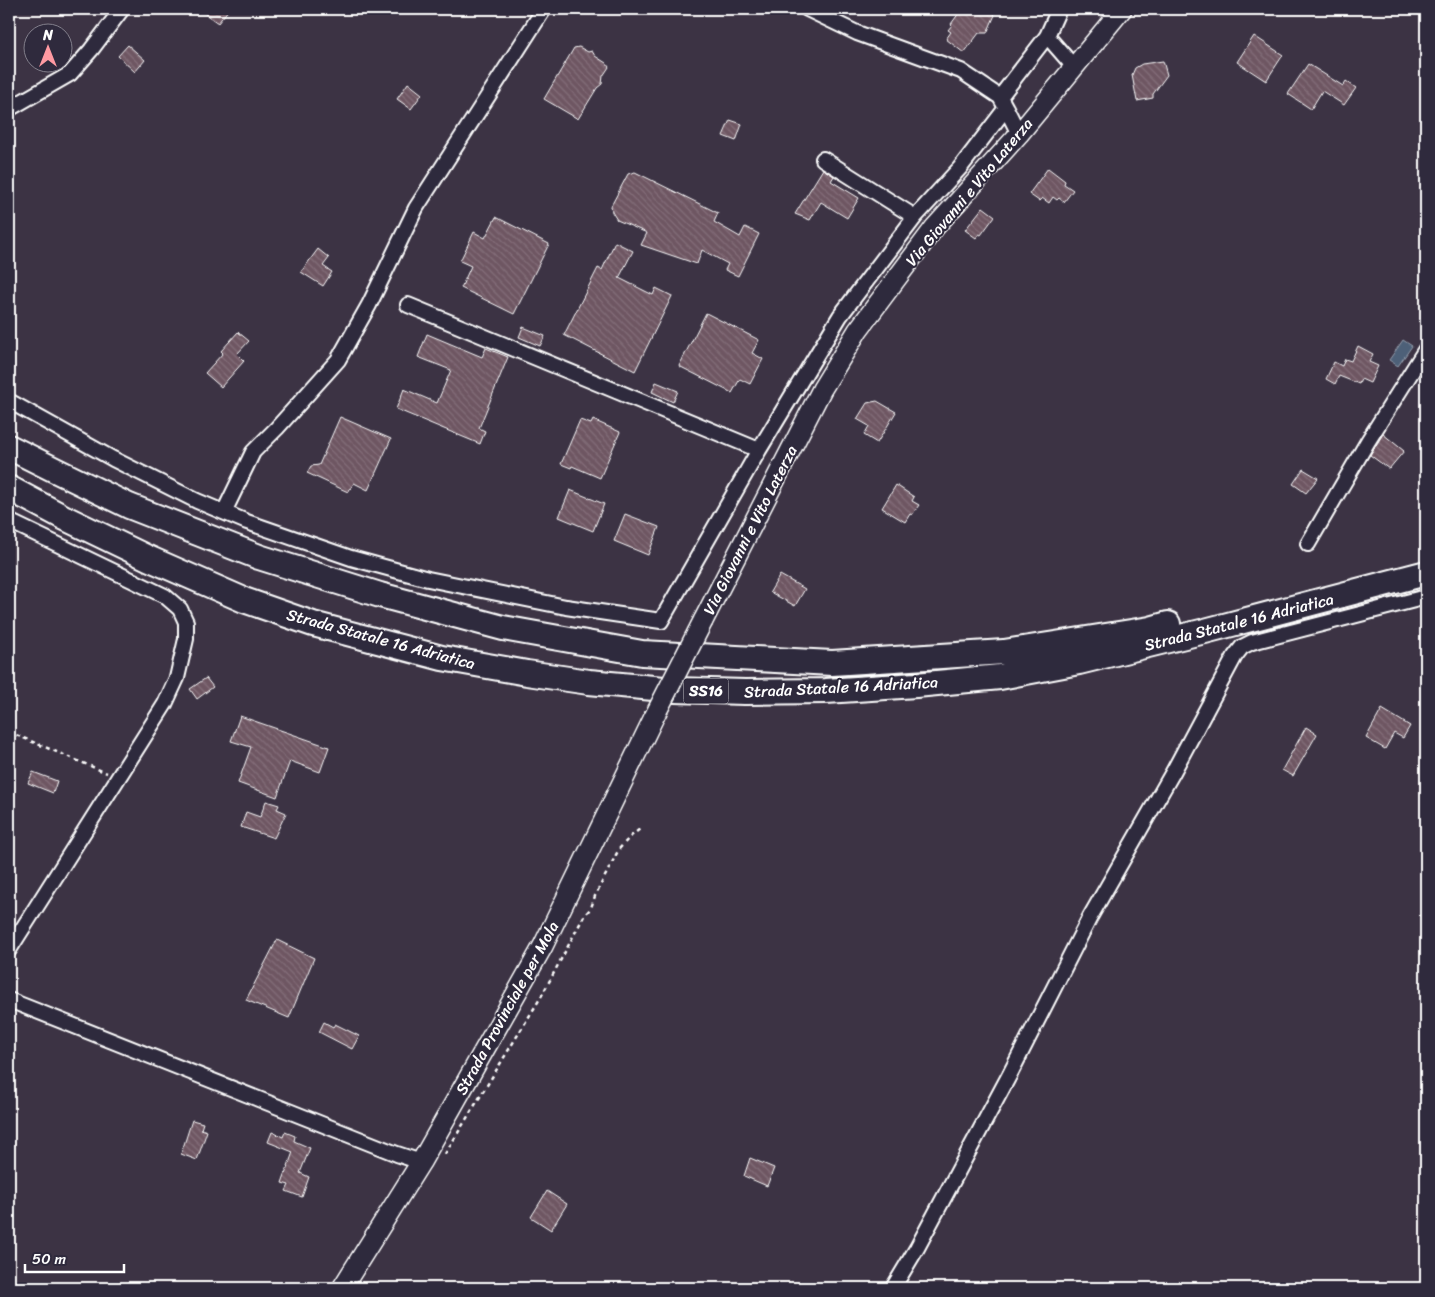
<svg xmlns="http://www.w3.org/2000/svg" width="1435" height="1297" viewBox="0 0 1435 1297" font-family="Sriracha,sans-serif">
  <defs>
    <pattern id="building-back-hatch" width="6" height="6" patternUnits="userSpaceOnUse" patternTransform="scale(1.25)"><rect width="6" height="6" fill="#6e5662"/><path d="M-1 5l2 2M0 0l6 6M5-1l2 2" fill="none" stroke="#846f7a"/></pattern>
  </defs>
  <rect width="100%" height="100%" fill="#3c3344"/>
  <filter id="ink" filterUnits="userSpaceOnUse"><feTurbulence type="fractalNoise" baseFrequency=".02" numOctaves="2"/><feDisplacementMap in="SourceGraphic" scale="10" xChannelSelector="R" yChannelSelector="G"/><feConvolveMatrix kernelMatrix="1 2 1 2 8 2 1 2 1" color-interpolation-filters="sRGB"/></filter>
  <g filter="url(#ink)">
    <path fill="#4e6078" stroke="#95a0ae" d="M1403,340L1412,346L1398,366L1389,360Z"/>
    <path fill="url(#building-back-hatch)" stroke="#fff" d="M198,9H229L218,23Z
      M962,9H990L995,15L987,33H979L964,53L946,39L951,32L948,30L952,25L951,24Z
      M1254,36L1283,55L1266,81L1237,62Z
      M128,45L145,60L135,72L118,56Z
      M579,47L588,52L592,51L595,56L606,63L609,67L603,76L602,84L597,88L578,119L544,99L574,48Z
      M1163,61L1167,75L1153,94V98L1137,101L1132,75L1135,68L1142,64Z
      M1308,64L1343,86L1346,81L1356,88L1344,105L1322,91L1311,109L1288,94Z
      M408,83L422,94L411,109L397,99Z
      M730,120L742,124L736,141L723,136Z
      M1048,168L1065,181L1064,184L1073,190L1064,202L1059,198L1057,200L1053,197L1049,203L1042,198L1039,201L1029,194Z
      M823,169L834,176L831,181L859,198L847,218L821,202L810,220L795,214Z
      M635,172L718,213L714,222L740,237L745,227L759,234L738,276L725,270L728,264L702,250L697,264L641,245L647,233L617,220L612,212L611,206L628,174Z
      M983,207L995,216L981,235L979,234L976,238L965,230Z
      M496,217L549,244L514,314L461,288L471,266L460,261L474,232L485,238Z
      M615,242L633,251L619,278L653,295L656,288L672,296L635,371L564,335L598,268L602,270Z
      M318,249L329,258L323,266L332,272L323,286L301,272Z
      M706,313L759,340L752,353L763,359L750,384L740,379L732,393L679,366Z
      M523,327L545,336L540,346L519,337Z
      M238,332L249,341L237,354L244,361L221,387L205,373L223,353L221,351Z
      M427,334L482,357L486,348L508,357L479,428L485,431L480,444L396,409L404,389L437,403L451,370L418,357Z
      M1358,346L1373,354L1369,362L1378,366L1370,383L1361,379L1359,384L1339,376L1335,384L1326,379L1334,362L1342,366L1345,359L1351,361Z
      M656,382L678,391L673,402L652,392Z
      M877,401L896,412L877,443L864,435L869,426L857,419L867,403Z
      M340,417L391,439L368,490L354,483L348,492L307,473L311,466L319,465Z
      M580,420L591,424L593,420L620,432L600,478L572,466L571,468L561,464Z
      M1383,434L1404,451L1389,469L1370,455Z
      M1303,469L1318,478L1306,493L1293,484Z
      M896,485L914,497L912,501L919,505L912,515L910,514L905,522L882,508Z
      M570,490L604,504L593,531L559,517Z
      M625,514L659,527L648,555L614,541Z
      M780,575L805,589L795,606L770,592Z
      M206,678L213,687L197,699L190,689Z
      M1382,709L1410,726L1403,738L1394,733L1385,749L1366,738Z
      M240,716L329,747L320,772L290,761L277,797L238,783L251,747L231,741Z
      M1306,727L1317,734L1293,776L1282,770Z
      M33,772L57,781L53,793L28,783Z
      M266,801L279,805L277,809L286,813L274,838L241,827L246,812L260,817Z
      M277,940L314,958L289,1018L246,1000Z
      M324,1022L333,1027L335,1024L359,1036L352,1049L319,1032Z
      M192,1120L203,1123L201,1129L207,1131L197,1160L181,1154Z
      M272,1132L283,1137L285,1132L295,1136L294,1141L310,1148L300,1173L309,1177L302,1197L286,1191L289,1185L282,1183L293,1152L268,1142Z
      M750,1158L774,1168L767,1186L744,1176Z
      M547,1191L567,1204L551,1230L531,1217Z"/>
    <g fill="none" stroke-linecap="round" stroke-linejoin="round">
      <defs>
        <path id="street" d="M807,9L857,33L961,71L1000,97L1006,108L1019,134
          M1047,36L1074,67
          M1000,97L1047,36L1059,9
          M9,109L70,74L91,50L122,9
          M823,159L915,217
          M408,305L759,450
          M9,401L113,459L197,501L247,522L351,558L428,579L566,607L661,621L759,450L840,316L915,217L960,168L1006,108
          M224,512L253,452L277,428L338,360L369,305L416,208L544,9
          M9,521L165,596L180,609L186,622V639L177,678L165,704L9,950
          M1308,544L1368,441L1426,349
          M9,1000L397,1154L421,1162
          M893,1288L917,1248L1010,1074L1090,917L1173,772L1235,656L1242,647L1252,642L1426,597"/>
        <path id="secondary" d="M703,621L822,389L858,330L935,227L1019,134L1122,9
          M342,1288L421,1162L543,946L654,717"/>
        <path id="highway" d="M9,447L57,471L129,506L259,557L380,595L503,628L642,653L832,663L1004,652L1150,629L1168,624
          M9,488L65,518L148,558L244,600L313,624L442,658L527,673L589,682L675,690L745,692L826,691L916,685L1000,677L1079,662L1205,631L1426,573"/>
      </defs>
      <use href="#street" stroke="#fff" stroke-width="18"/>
      <use href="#secondary" stroke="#fff" stroke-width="22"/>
      <use href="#highway" stroke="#fff" stroke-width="28"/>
      <path stroke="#fff" stroke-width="2.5" stroke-dasharray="4 4" stroke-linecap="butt" d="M9,732L107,773
        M445,1154L541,997L584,916L591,908L595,896L619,849L631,836L640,829"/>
      <use href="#street" stroke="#2f2a3d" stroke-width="14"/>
      <use href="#secondary" stroke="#2f2a3d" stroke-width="19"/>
      <use href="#highway" stroke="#2f2a3d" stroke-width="24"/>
      <defs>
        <path id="secondary-bridge" d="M654,717L703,621"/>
      </defs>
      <use href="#secondary-bridge" stroke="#fff" stroke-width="22" stroke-linecap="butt"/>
      <use href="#secondary-bridge" stroke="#2f2a3d" stroke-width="19"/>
    </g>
  </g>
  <g text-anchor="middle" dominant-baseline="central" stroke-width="4" stroke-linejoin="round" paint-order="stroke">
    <rect fill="#2f2a3d" stroke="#c1bfc5" stroke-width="1" x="683.5" y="678.5" width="45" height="25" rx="4"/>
    <g font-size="15" font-weight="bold" fill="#fff">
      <text x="706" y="691">SS16</text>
    </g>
    <g font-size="16" fill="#fff" stroke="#2f2a3d">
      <text transform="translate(969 192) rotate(-50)">Via Giovanni e Vito Laterza</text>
      <text transform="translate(750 530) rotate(-63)">Via Giovanni e Vito Laterza</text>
      <text transform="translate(1239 622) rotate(-14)">Strada Statale 16 Adriatica</text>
      <text transform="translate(381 639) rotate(15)">Strada Statale 16 Adriatica</text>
      <text transform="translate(841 687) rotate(-3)">Strada Statale 16 Adriatica</text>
      <text transform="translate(507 1008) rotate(-61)">Strada Provinciale per Mola</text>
    </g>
  </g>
  <rect width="1435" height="1297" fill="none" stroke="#2f2a3d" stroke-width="30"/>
  <rect x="15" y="15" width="1405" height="1267" fill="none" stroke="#fff" stroke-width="2" filter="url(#ink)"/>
  <g transform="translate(48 48)"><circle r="24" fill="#2f2a3d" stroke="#827f8b"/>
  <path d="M0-4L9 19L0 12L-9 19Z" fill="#ff9aa2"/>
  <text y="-8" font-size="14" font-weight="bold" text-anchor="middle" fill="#ffffff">N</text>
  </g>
  <path d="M25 1264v8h99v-8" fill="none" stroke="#ffffff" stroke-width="2.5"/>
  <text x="32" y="1264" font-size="15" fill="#ffffff" stroke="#2f2a3d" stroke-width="4" paint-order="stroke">50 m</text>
</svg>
